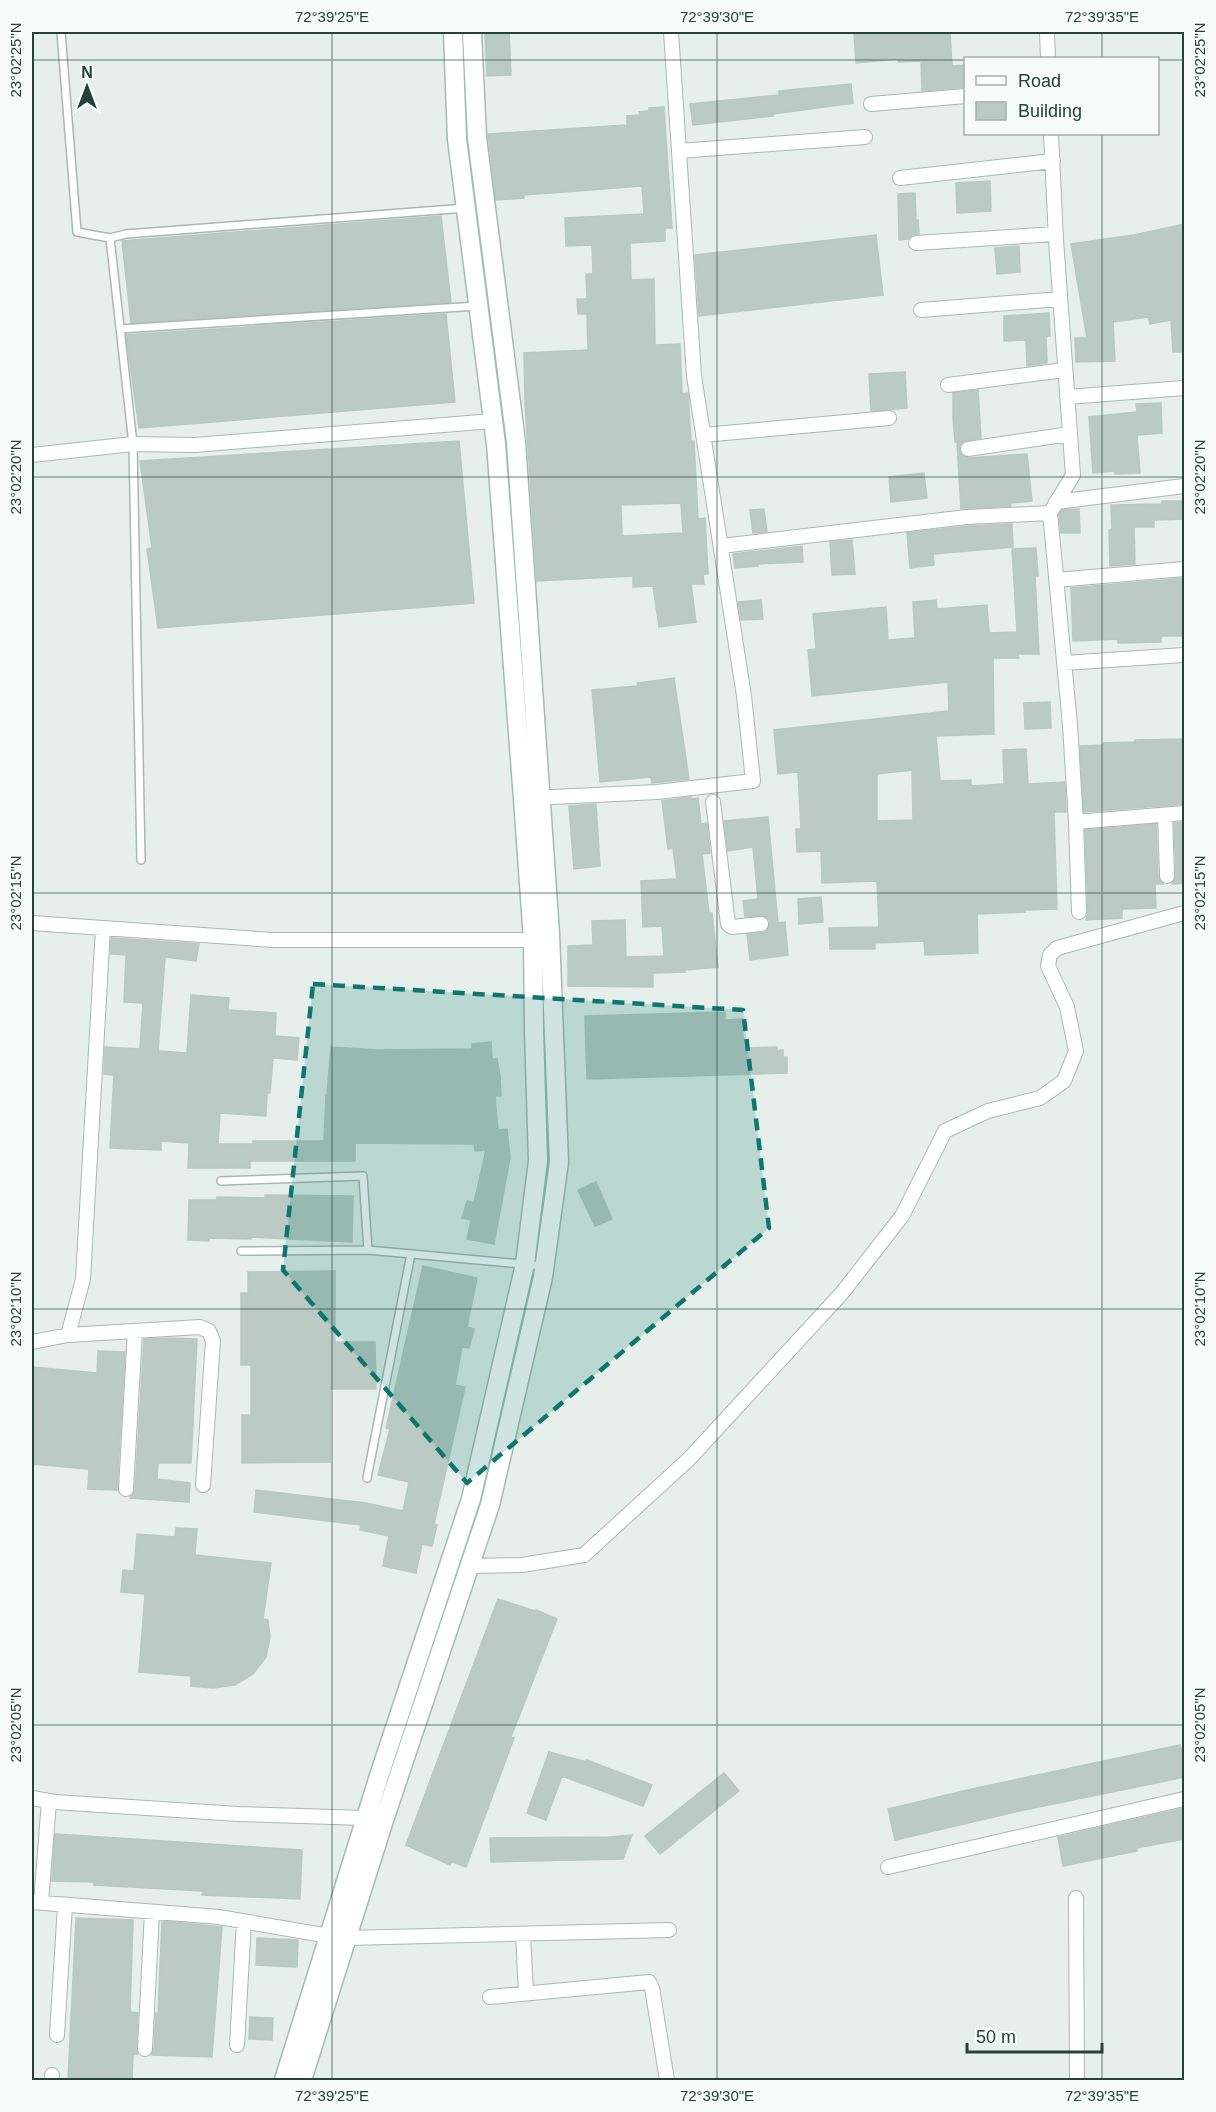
<svg xmlns="http://www.w3.org/2000/svg" width="1216" height="2112" viewBox="0 0 1216 2112" font-family="Helvetica,sans-serif">
  <rect width="100%" height="100%" fill="#e6efeb"/>
  <path fill="#bbcac4" stroke="#b8c9c2" stroke-width="1.5" fill-rule="evenodd" d="M485,32H509L511,75L487,76Z
    M854,32H950L952,66L966,65V87L922,91L921,61L899,62L898,59L856,63Z
    M851,84L853,103L773,114V116L693,125L690,104L779,95V91Z
    M664,107L672,228H665V241L630,243L631,280L654,279L655,345L680,344L682,394L688,393L691,441H694L698,519L705,518L708,574H703L704,584H691L696,622L659,627L653,586L633,587V576L537,581L525,403L524,353L588,350L587,314H578L577,299H587L586,274H593L592,245L566,246L565,218L644,214L642,186L524,195V198L496,200L488,134L627,125V116L640,115L639,112L649,111V108ZM681,503L683,533L622,536L621,505Z
    M990,181L991,211L957,213L956,183Z
    M915,193L916,220H918L919,234L912,235L908,239L899,240L898,194Z
    M441,216L451,302L131,323L122,241Z
    M1185,224V352H1173L1171,320L1150,324L1148,317L1113,322L1115,361L1076,362L1075,338H1087L1071,244L1134,235Z
    M876,235L883,295L699,316L695,255Z
    M1019,246L1020,272L997,274L995,248Z
    M1049,313L1050,336H1046L1047,363L1027,366L1026,340L1004,341V316Z
    M446,314L455,402L139,428L126,335Z
    M905,372L907,408L871,411L869,374Z
    M978,390L981,438L962,442L959,450L961,454L969,458L1027,454L1032,501L1010,503L1011,506L961,509L957,442H955L953,418V393Z
    M1161,403L1162,433L1137,435L1140,473L1115,474V471L1093,473L1089,417L1137,412L1136,404Z
    M459,441L474,603L158,628L147,549L152,548L140,461Z
    M924,473L927,498L891,502L889,477Z
    M1162,501H1185V519L1154,520V527H1134L1135,564L1110,566L1109,530H1112L1111,505L1162,504Z
    M764,509L767,532L753,533L750,510Z
    M1079,509L1080,533H1061L1059,515L1062,510Z
    M1012,524L1013,547L933,554L934,565L910,568L907,533L968,526Z
    M852,540L855,574L832,575L830,542Z
    M802,546L803,562L757,564L758,566L735,568L733,554Z
    M1036,548L1038,576H1035L1039,654H1018L1019,658H993L994,734L936,736L940,781L971,780V786L1004,784L1003,750L1026,749L1028,784L1065,782L1066,812H1054L1057,909L1025,910V912L977,914L978,953L925,955L924,941L875,943V949H830L829,928L879,927L877,881L822,883L821,851L797,852L796,829H801L798,772L778,774L774,730L949,711L948,682L812,696L808,650L816,649L813,614L886,607L888,640L915,638L913,602L936,600L937,609L987,605L989,633L1017,632L1012,549ZM912,770L913,820L877,821V774Z
    M1185,578V636H1161V642L1118,643V639L1073,641L1071,588Z
    M761,600L763,619L741,620L738,602Z
    M674,678L689,779L652,783L651,777L600,782L592,690L638,686L637,683Z
    M1050,702L1051,728L1025,729L1024,703Z
    M1185,739V804L1084,812L1080,746L1103,745V743L1135,742V740Z
    M691,797V799L698,798L701,824L707,823L710,853L702,854L709,913H712L718,967L685,970V972L653,973V987L568,986V946L593,945L592,921L625,920L626,957L664,956L662,926L643,927L641,881L677,879L673,848L668,849L662,801Z
    M596,804L600,866L574,869L569,806Z
    M768,817L778,923L785,922L788,955L750,960L747,934L766,932L770,922L764,916L745,917L743,901L758,899L753,847L728,851L724,821Z
    M1185,822V883L1172,884L1176,876L1174,823Z
    M1156,824L1158,876L1163,884H1155L1156,908L1122,909V918L1086,920L1088,912L1085,830Z
    M821,897L823,922L799,924L798,899Z
    M111,938L199,944L196,961L165,957L158,1051L187,1053L191,995L229,998L228,1010L276,1013L275,1036L299,1038L297,1060L273,1058L270,1093H267L266,1116L220,1113L218,1144H253V1141H324L326,1095H327L331,1047L378,1050L472,1049V1044L491,1042L492,1059H497L500,1076L501,1096H495L498,1130L507,1129L510,1158L494,1244L467,1239L471,1220L462,1218L467,1201L474,1203L486,1150L475,1151L474,1144L355,1143V1161H250V1168H188L189,1143L161,1141V1150L110,1148L114,1075L104,1074L105,1047L140,1049L143,1003L124,1002L126,955L111,954Z
    M725,1012V1020L742,1019L744,1048L777,1047V1051L783,1050V1057H787V1073L587,1079L585,1016Z
    M596,1182L612,1219L595,1226L578,1190Z
    M265,1195L353,1196L352,1242L251,1237V1239L209,1238V1241L188,1240L189,1200H217V1197L265,1198Z
    M423,1266L477,1278L467,1327L474,1329L469,1348L462,1347L455,1385L465,1387L434,1524L437,1525L432,1546L422,1544L416,1573L383,1566L389,1536L360,1530L361,1525L254,1512L256,1490L366,1503L403,1511L409,1482L378,1475L390,1429L386,1428Z
    M335,1271V1342H375L376,1389H330V1462L242,1463V1415H251V1365H241V1293H248V1272Z
    M170,1338L197,1339L191,1463H158L157,1479L190,1483L189,1502L130,1498L135,1490L144,1339Z
    M98,1351L125,1352L117,1490L88,1489L89,1469L32,1464V1371L33,1367L97,1373Z
    M176,1528L197,1529L195,1555L271,1563L263,1619L268,1620L270,1637L266,1657L253,1674L235,1685L213,1688L191,1686V1676L139,1672L145,1594L121,1592L123,1570L134,1571L137,1534L175,1537Z
    M498,1599L535,1611L536,1610L557,1619L511,1737L514,1738L466,1867L455,1863L451,1862L450,1865L406,1845Z
    M1180,1745V1748L1185,1747V1777L1015,1812L895,1840L888,1809L976,1788Z
    M549,1752L587,1762V1760L652,1785L643,1806L562,1776L546,1820L527,1813Z
    M724,1773L739,1791L660,1854L645,1836Z
    M1185,1808V1839L1137,1848V1851L1063,1866L1058,1837Z
    M55,1834L302,1850L300,1899L202,1895L203,1891L94,1885V1882L52,1881Z
    M632,1835L623,1859L491,1862L490,1838L610,1837Z
    M76,1918L133,1920L130,2012L138,2013L136,2049L138,2054H133L132,2080H68Z
    M162,1921L222,1927L212,2057L152,2055L154,2049L156,2013L158,2014Z
    M257,1938L298,1940L297,1967L256,1965Z
    M250,2017L273,2018L272,2040L249,2039Z"/>
  <g fill="none" stroke-linecap="round" stroke-linejoin="round">
    <defs>
      <path id="lane" d="M61,32L77,232L110,238L133,444L141,860
        M110,238L126,234L466,208
        M120,329L477,306
        M221,1181L363,1176L368,1250
        M241,1251L368,1250L544,1266
        M367,1478L411,1254"/>
      <path id="street" d="M1047,32L1048,58
        M871,104L966,96
        M1051,134L1056,240L1073,475L1050,513L1070,725L1076,822L1079,912
        M679,151L865,137
        M900,178L1053,161
        M916,243L1056,234
        M921,310L1060,299
        M948,385L1065,370
        M1067,397L1184,388
        M703,435L889,418
        M968,449L1070,434
        M32,455L133,444L195,445L493,421
        M1056,502L1184,486
        M721,546L967,517L1050,513
        M1056,580L1184,569
        M1064,663L1184,655
        M532,798L657,792L753,781L744,696L694,376L671,32
        M713,802L728,924L732,927L761,924
        M1165,815L1167,876
        M1076,822L1184,813
        M32,923L273,940H533
        M68,1335L200,1327L209,1331L213,1341L203,1485
        M32,1342L68,1335L83,1279L103,928
        M126,1489L135,1331
        M469,1566L522,1565L584,1555L689,1459L842,1293L902,1216L945,1131L988,1111L1040,1098L1064,1081L1076,1051L1067,1007L1048,966L1050,955L1057,948L1184,913
        M32,1798L55,1802L238,1814L365,1818
        M888,1867L1184,1799
        M1076,1898L1077,2080
        M32,1902L219,1917L329,1936
        M41,1903L49,1801
        M523,1934L526,1993
        M347,1938L669,1930
        M490,1997L649,1982L652,1988L667,2080
        M57,2035L65,1905
        M237,2045L244,1921
        M145,2049L152,1912
        M52,2080V2075"/>
      <path id="secondary" d="M284,2080L379,1776L471,1499L525,1264L538,1161L534,1030L533,940L523,799L496,444L457,139L453,32
        M302,2080L384,1820L490,1505L543,1277L559,1162L550,934L516,442L477,138L472,32"/>
    </defs>
    <use href="#lane" stroke="#a8b8b2" stroke-width="10"/>
    <use href="#street" stroke="#a8b8b2" stroke-width="16"/>
    <use href="#secondary" stroke="#a4bbb3" stroke-width="21"/>
    <use href="#lane" stroke="#fff" stroke-width="7"/>
    <use href="#street" stroke="#fff" stroke-width="14"/>
    <use href="#secondary" stroke="#fff" stroke-width="18"/>
  </g>
  <path fill="#0f766e" fill-opacity="0.2" stroke="#0f766e" stroke-width="4.5" stroke-dasharray="12 8" stroke-linejoin="round" d="M313,984L743,1010L769,1228L467,1483L283,1270Z"/>
  <path fill="none" stroke="#24423a" stroke-width="1.5" stroke-opacity="0.45" d="M332,32V2080M717,32V2080M1102,32V58M32,60H966M1158,60H1184M1102,134V2080M32,477H1184M32,893H1184M32,1309H1184M32,1725H1184"/>
  <rect width="1216" height="2112" fill="none" stroke="#f7fbf9" stroke-width="66"/>
  <rect x="964" y="57" width="195" height="78" fill="#f7fbf9" stroke="#a3b1ad" stroke-width="1.5"/>
  <rect x="976" y="76" width="30" height="9" fill="#ffffff" stroke="#a3b1ad" stroke-width="1.5"/>
  <text x="1018" y="87" font-size="18" fill="#24423a">Road</text>
  <rect x="976" y="102" width="30" height="18" fill="#bbcac4" stroke="#a3b1ad" stroke-width="1.5"/>
  <text x="1018" y="117" font-size="18" fill="#24423a">Building</text>
  <g transform="translate(87 87)" stroke="#f7fbf9" stroke-width="4.5" paint-order="stroke">
  <path d="M0-4.5L10 22L0 15L-10 22Z" fill="#24423a"/>
  <text y="-9" font-size="16" font-weight="bold" text-anchor="middle" fill="#24423a">N</text>
  </g>
  <path d="M967 2043v9h135v-9" fill="none" stroke="#24423a" stroke-width="3"/>
  <text x="976" y="2043" font-size="18" fill="#24423a" stroke="#f7fbf9" stroke-width="4.5" paint-order="stroke">50 m</text>
  <rect x="33" y="33" width="1150" height="2046" fill="none" stroke="#24423a" stroke-width="2"/>
  <g font-size="15" text-anchor="middle" fill="#24423a">
    <text x="332" y="22">72°39'25"E</text>
    <text x="717" y="22">72°39'30"E</text>
    <text x="1102" y="22">72°39'35"E</text>
    <text transform="translate(16 60) rotate(-90)" y="5">23°02'25"N</text>
    <text transform="translate(1200 60) rotate(-90)" y="5">23°02'25"N</text>
    <text transform="translate(16 477) rotate(-90)" y="5">23°02'20"N</text>
    <text transform="translate(1200 477) rotate(-90)" y="5">23°02'20"N</text>
    <text transform="translate(16 893) rotate(-90)" y="5">23°02'15"N</text>
    <text transform="translate(1200 893) rotate(-90)" y="5">23°02'15"N</text>
    <text transform="translate(16 1309) rotate(-90)" y="5">23°02'10"N</text>
    <text transform="translate(1200 1309) rotate(-90)" y="5">23°02'10"N</text>
    <text transform="translate(16 1725) rotate(-90)" y="5">23°02'05"N</text>
    <text transform="translate(1200 1725) rotate(-90)" y="5">23°02'05"N</text>
    <text x="332" y="2101">72°39'25"E</text>
    <text x="717" y="2101">72°39'30"E</text>
    <text x="1102" y="2101">72°39'35"E</text>
  </g>
</svg>
